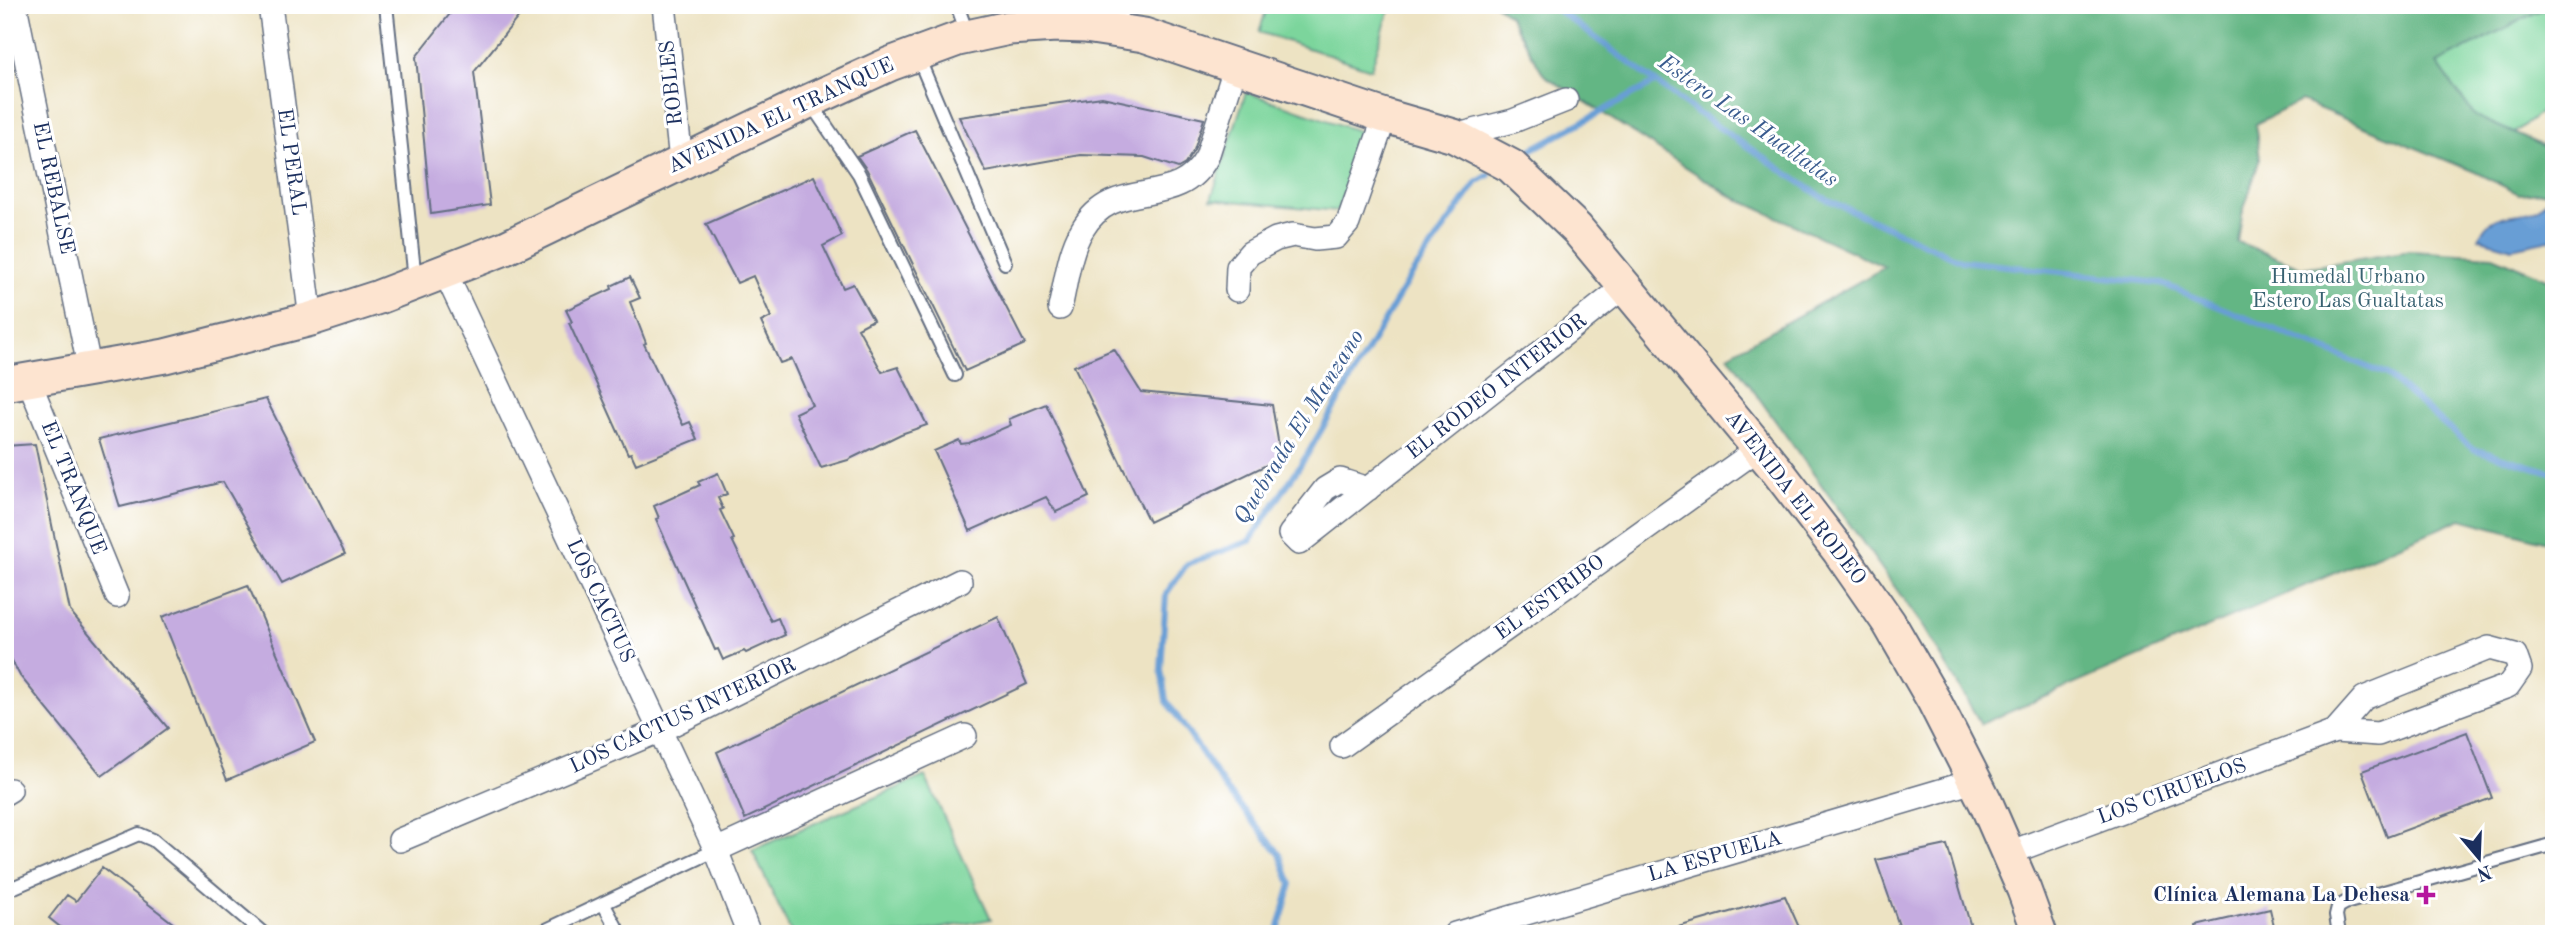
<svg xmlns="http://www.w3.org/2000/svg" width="2559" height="939" viewBox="0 0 2559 939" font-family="'Old Standard TT',serif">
  <rect width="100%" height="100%" fill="#fff"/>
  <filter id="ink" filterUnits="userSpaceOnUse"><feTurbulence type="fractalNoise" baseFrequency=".0143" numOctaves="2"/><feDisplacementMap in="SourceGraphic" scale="14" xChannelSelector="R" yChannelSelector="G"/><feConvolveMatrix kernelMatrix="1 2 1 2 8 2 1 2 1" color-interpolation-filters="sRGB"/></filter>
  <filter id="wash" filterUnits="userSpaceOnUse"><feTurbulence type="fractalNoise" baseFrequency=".00686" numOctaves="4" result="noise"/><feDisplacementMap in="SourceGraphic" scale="28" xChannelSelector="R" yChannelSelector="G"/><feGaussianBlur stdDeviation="1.57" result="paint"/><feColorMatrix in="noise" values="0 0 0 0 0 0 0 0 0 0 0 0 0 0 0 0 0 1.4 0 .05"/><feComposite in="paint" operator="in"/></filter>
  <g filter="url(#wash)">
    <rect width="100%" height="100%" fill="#ede3c3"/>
    <path fill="#7bd59c" stroke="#4b827d" stroke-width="2" d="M1268,5H1391L1371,69L1259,32Z
      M2550,5H2554V103L2514,133L2475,116L2437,63Z
      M1246,92L1367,134L1337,211L1211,199Z
      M925,776L991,919L910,934H792L752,850Z"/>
    <path fill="#64b684" stroke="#407271" stroke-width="2" d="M1496,5H2550L2437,63L2475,116L2554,151V191L2519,194L2475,172L2301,101L2255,124L2260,158L2242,215L2238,242L2303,268L2410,251L2493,256L2554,282V544L2461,519L1981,724L1925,629L1728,355L1885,267L1731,196L1544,75L1509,15Z"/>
    <path fill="#679ed5" stroke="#41669a" stroke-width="2" d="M2554,191V239L2512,248L2479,238C2491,207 2522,220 2538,208C2544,204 2549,196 2554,191Z"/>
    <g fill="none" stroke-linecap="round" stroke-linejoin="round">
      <path stroke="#679ed5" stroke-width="6" d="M1551,5L1696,112L1822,197L1962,261L2160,283L2387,375L2473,449L2554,473
        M1525,153L1656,82
        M1277,934L1291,884L1280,854L1227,790L1166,700L1161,669L1166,594L1187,564L1250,541L1307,455L1408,280L1477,182L1489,175"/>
    </g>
    <g id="blocks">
      <path fill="#c5ace0" d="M457,5H528L474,72L490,205L431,214L416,57Z
        M1102,97L1204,119L1194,150L1185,164L1178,168L1144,157L1081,155L986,172L959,117Z
        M915,130L1025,344L965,371L867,170L857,156Z
        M814,176L842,236L823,246L843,288L853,284L873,320L858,328L882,372L898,367L927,425L901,434L848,460L821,468L795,413L812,405L792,359L780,363L761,322L771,317L753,276L737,283L706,224Z
        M630,277L640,298L630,302L646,343L644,344L683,425L690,422L698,439L636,464L631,453L628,454L569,323L572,322L566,310L612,289L611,286Z
        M1114,349L1141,392L1272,405L1281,458L1149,522L1074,366Z
        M266,399L345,554L282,584L223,482L120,507L99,439Z
        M1046,404L1089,497L1056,512L1046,497L970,531L934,451L959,440L961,444L969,443L1011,425L1009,419Z
        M35,444L70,611L168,728L102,776L20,676L5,647V446Z
        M718,473L727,494L718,498L723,509L720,510L734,539L732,540L771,621L778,618L785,635L746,653L744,651L723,660L718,649L715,650L656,519L659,518L654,506L700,485L698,482Z
        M248,585L315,742L227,780L162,617Z
        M998,617L1027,684L745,819L717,752Z
        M2467,732L2492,798L2387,837L2362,771Z
        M1947,845L1973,934H1902L1876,860Z
        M102,868L187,934H69L49,918L67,895L76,901Z
        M1785,896L1802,934H1672L1671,929Z
        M2270,909L2275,931L2264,934H2198L2197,926Z"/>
    </g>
  </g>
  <g filter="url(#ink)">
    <use href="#blocks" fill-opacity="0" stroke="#646e81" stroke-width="2"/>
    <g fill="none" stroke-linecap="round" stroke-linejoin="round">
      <defs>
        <path id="lane" d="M386,5L415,280
          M957,5L968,36
          M1117,30L1123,5
          M918,57L1005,263
          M809,101L859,174L955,375
          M5,891L139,834L153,840L264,934
          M603,903L620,934
          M538,934L716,850
          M2339,934L2336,915L2338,907L2345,903L2554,844"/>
        <path id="street" d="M15,5L90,371
          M270,5L311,319
          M664,5L681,161
          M1454,136L1513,121L1566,100
          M445,272L716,850L749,934
          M1237,290L1238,267L1250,253L1276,239L1293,235L1315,239L1336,237L1348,223L1385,116
          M1060,308C1066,283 1069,251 1082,230C1115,173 1177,213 1207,157L1236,65
          M29,381L117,596
          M1368,489L1340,480L1325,489L1290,534L1299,543L1625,286
          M1342,746L1758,449
          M5,793L10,790
          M400,840L661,730L960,581
          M716,850L965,736
          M2009,853L2335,731L2378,734L2508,686L2520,669L2515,655L2489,648L2364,698L2335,731
          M1455,934L1974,781"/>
        <path id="secondary" d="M5,384L165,356L311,319L379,297L505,248L809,101L890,64L958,39L1009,28L1056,25L1085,26L1144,35L1385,116L1454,136L1511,166L1577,229L1776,469L1839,551L1889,623L1934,701L1986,803L2024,890L2040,934"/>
      </defs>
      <use href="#lane" stroke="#646e81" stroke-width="16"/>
      <use href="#street" stroke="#646e81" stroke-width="26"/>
      <use href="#secondary" stroke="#646e81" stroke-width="37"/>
      <use href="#lane" stroke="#fff" stroke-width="12"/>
      <use href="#street" stroke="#fff" stroke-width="23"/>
      <use href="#secondary" stroke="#fde4d0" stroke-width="33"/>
    </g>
  </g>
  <path fill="#b5179e" stroke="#fff" stroke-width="2.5" d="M2422.5 884.5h7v7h7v7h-7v7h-7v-7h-7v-7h7z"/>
  <g text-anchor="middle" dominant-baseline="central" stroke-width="6" stroke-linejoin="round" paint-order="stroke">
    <g font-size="21" fill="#1b2f5e" stroke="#fff">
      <text transform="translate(672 83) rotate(-96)">ROBLES</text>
      <text transform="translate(781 116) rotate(-25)">AVENIDA EL TRANQUE</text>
      <text transform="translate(291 162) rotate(82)">EL PERAL</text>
      <text transform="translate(53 188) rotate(78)">EL REBALSE</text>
      <text transform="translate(1497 387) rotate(-38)">EL RODEO INTERIOR</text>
      <text transform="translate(73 488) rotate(68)">EL TRANQUE</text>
      <text transform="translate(1795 498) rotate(52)">AVENIDA EL RODEO</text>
      <text transform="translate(1550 598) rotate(-36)">EL ESTRIBO</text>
      <text transform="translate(600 601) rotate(65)">LOS CACTUS</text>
      <text transform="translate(683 716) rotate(-25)">LOS CACTUS INTERIOR</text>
      <text transform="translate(2172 792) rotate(-20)">LOS CIRUELOS</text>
      <text transform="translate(1715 857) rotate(-16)">LA ESPUELA</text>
    </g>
    <g font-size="21" fill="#386171" stroke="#fff">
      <text x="2348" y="277">Humedal Urbano<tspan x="2348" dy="24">Estero Las Gualtatas</tspan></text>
    </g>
    <g font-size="21" font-weight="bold" fill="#1b2f5e" stroke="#fff" text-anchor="end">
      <text x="2410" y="895">Clínica Alemana La Dehesa</text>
    </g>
    <g font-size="23" font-style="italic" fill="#395b8e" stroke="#fff">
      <text transform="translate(1748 121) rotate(35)">Estero Las Hualtatas</text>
      <text transform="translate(1299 427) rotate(-58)">Quebrada El Manzano</text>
    </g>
  </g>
  <rect width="2559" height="939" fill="none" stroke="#fff" stroke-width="28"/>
  <g transform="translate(2479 858) rotate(161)" stroke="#ffffff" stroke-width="5" paint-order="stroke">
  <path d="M0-5L12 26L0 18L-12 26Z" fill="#1b2f5e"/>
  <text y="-10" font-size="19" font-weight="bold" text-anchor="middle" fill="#1b2f5e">N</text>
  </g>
</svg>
